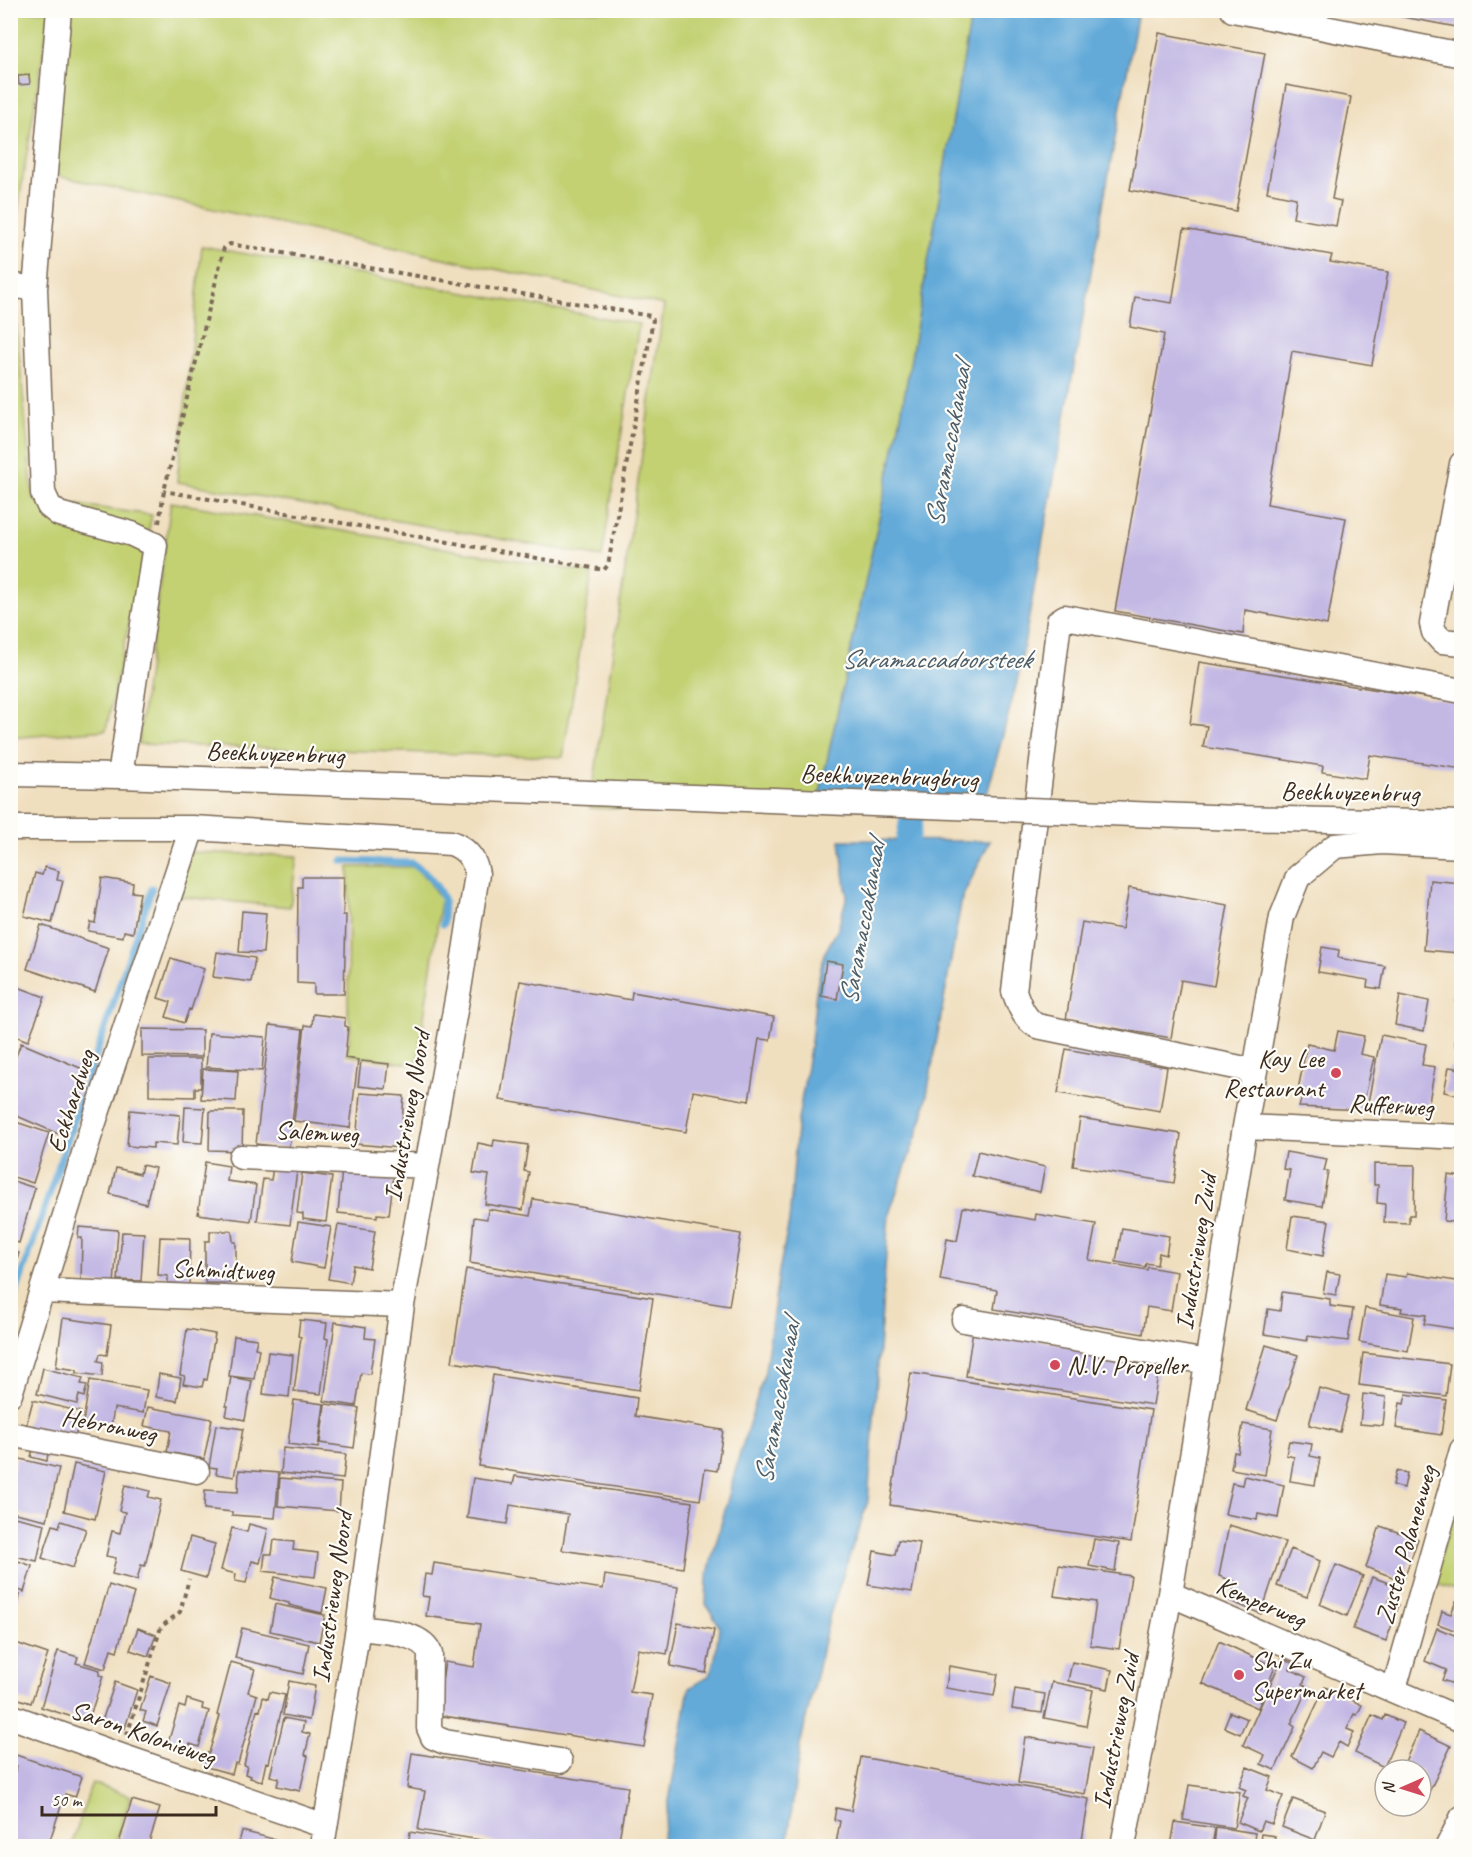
<svg xmlns="http://www.w3.org/2000/svg" width="1472" height="1857" viewBox="0 0 1472 1857" font-family="Caveat,sans-serif">
  <rect width="100%" height="100%" fill="#fdfcf7"/>
  <filter id="ink" filterUnits="userSpaceOnUse"><feTurbulence type="fractalNoise" baseFrequency=".0167" numOctaves="2"/><feDisplacementMap in="SourceGraphic" scale="12" xChannelSelector="R" yChannelSelector="G"/><feConvolveMatrix kernelMatrix="1 2 1 2 8 2 1 2 1" color-interpolation-filters="sRGB"/></filter>
  <filter id="wash" filterUnits="userSpaceOnUse"><feTurbulence type="fractalNoise" baseFrequency=".008" numOctaves="4" result="noise"/><feDisplacementMap in="SourceGraphic" scale="24" xChannelSelector="R" yChannelSelector="G"/><feGaussianBlur stdDeviation="1.35" result="paint"/><feColorMatrix in="noise" values="0 0 0 0 0 0 0 0 0 0 0 0 0 0 0 0 0 1.4 0 .05"/><feComposite in="paint" operator="in"/></filter>
  <g filter="url(#wash)">
    <rect width="100%" height="100%" fill="#f0dfbf"/>
    <path fill="#c3d173" stroke="#7f7e48" stroke-width="1.5" d="M11,11H50L11,251Z
      M70,11H972L900,421L816,812L590,808L664,305L48,174Z
      M202,246L639,324L602,557L177,482Z
      M11,289H13L33,499L152,515L106,730L11,738Z
      M171,502L592,573L563,757L138,744Z
      M189,852L297,856L290,907L174,896Z
      M349,867H413L428,880L441,900L417,1065L347,1055L351,1026L348,1013Z
      M1461,1484V1592L1433,1583Z
      M92,1783L131,1796L114,1846H71Z"/>
    <path fill="#63aad9" stroke="#4f6a7c" stroke-width="1.5" d="M972,11H1138L1018,678L986,798L816,812L900,421Z
      M840,840L990,841L962,898L923,1117L889,1214L868,1501L830,1614L800,1746L787,1846H661L689,1688L709,1676L715,1658L719,1626L706,1604L707,1577L739,1457L765,1371L779,1271L789,1222L797,1126L811,1042L816,991L824,954L838,929L847,896Z"/>
    <g fill="none" stroke-linecap="round" stroke-linejoin="round">
      <path stroke="#63aad9" stroke-width="7" d="M342,861L412,863L428,875L439,890L444,901L443,924
        M10,1311L152,888"/>
      <path stroke="#63aad9" stroke-width="24" d="M902,873L917,787"/>
    </g>
    <g id="blocks">
      <path fill="#c3b8e4" d="M1393,10H1462V28L1392,15Z
        M1159,33L1265,53L1236,211L1130,190Z
        M29,75L30,84L19,85L18,76Z
        M1286,85L1351,97L1332,199L1341,201L1336,226L1293,218L1296,198L1267,192Z
        M1184,229L1332,255L1330,262L1388,272L1372,365L1292,351L1267,504L1346,518L1327,625L1245,610L1243,634L1115,611L1164,334L1130,327L1135,297L1172,303Z
        M1199,662L1462,703V769L1370,755L1366,779L1322,772L1323,766L1203,747L1207,726L1190,724Z
        M45,867L59,871L57,880L63,881L52,923L24,916L35,873L42,875Z
        M302,877H344L343,915H346L344,994H314V984L297,983L298,887H302Z
        M102,878L133,883L132,892L140,893L133,933L124,931L123,937L88,931L90,922L95,923Z
        M1430,880L1460,883L1458,899H1462V927L1459,953L1424,950Z
        M1129,888L1228,905L1214,986L1181,980L1171,1038L1066,1020L1082,922L1122,929Z
        M242,911L266,913L263,953L239,952Z
        M41,925L109,948L95,992L27,969Z
        M1322,947L1339,950L1338,958L1385,966L1381,989L1367,987L1368,980L1318,972Z
        M217,952L255,958L251,982L213,977Z
        M171,958L204,969L191,1010L189,1009L184,1023L166,1017L171,1002L158,998Z
        M826,961L843,964L837,999L821,996Z
        M520,981L631,1000L632,992L774,1017L770,1040L759,1039L749,1101L693,1091L686,1132L500,1100Z
        M10,984L45,997L28,1041L10,1034Z
        M1400,995L1429,1001L1424,1031L1395,1025Z
        M1456,1001L1462,1002V1046H1455Z
        M313,1014L345,1018V1026L348,1027L345,1058L358,1060L350,1128L294,1121L305,1025L312,1026Z
        M270,1025L303,1029L289,1148L256,1144Z
        M142,1029L202,1030V1057L142,1056Z
        M1338,1031L1364,1036L1360,1054L1374,1057L1362,1110L1299,1107L1303,1091L1298,1090L1307,1044L1334,1050Z
        M209,1033L265,1037L262,1071L206,1067Z
        M1381,1035L1426,1044L1422,1065L1435,1067L1427,1114L1390,1107V1112L1367,1108Z
        M21,1043L85,1070L63,1136L10,1113V1072Z
        M1066,1049L1167,1067L1160,1111L1058,1093Z
        M149,1059H201V1088H195V1097L149,1096Z
        M361,1061L389,1064L386,1089L358,1086Z
        M1449,1067L1462,1069V1096L1444,1092Z
        M203,1069L238,1071L236,1101L201,1099Z
        M360,1093L404,1096L400,1148L356,1144Z
        M185,1107L205,1108L202,1143L183,1142Z
        M130,1110L180,1115L177,1145L153,1143V1148L127,1146Z
        M210,1111H243L242,1151L209,1150Z
        M1080,1118L1181,1134L1174,1183L1073,1166Z
        M13,1121L49,1133L33,1183L10,1176V1129Z
        M494,1140L528,1145L524,1171L529,1172L523,1210L485,1204L489,1175L473,1173L478,1143L493,1146Z
        M978,1151L1045,1167L1040,1192L972,1176Z
        M1286,1152L1327,1159L1324,1171H1328L1322,1206L1285,1200L1290,1170L1283,1169Z
        M205,1162L229,1166L227,1181L256,1185L251,1221L198,1214Z
        M1374,1164L1415,1165L1414,1215H1409V1223L1384,1222L1385,1204L1377,1203L1378,1185H1374Z
        M142,1165L155,1168L146,1204L110,1194L116,1168L140,1174Z
        M273,1167L297,1170L290,1225L257,1221L263,1179L271,1180Z
        M342,1168L394,1173L389,1215L377,1214V1217L338,1213Z
        M302,1173L332,1177L326,1222L303,1219V1214L297,1213Z
        M1448,1175L1462,1177V1223L1444,1221Z
        M10,1180L35,1188L19,1243L10,1240Z
        M533,1199L741,1234L729,1306L470,1263L474,1217L487,1219L488,1209L530,1216Z
        M963,1207L1035,1220L1036,1214L1096,1224L1089,1260L1147,1270L1148,1267L1177,1272L1171,1311L1147,1307L1143,1334L994,1309L997,1290L940,1280L947,1239L957,1241Z
        M1292,1216L1329,1221L1323,1256L1287,1249Z
        M298,1222L331,1227L324,1268L292,1262Z
        M338,1225L375,1231L369,1268L353,1265L350,1283L328,1279Z
        M79,1227L118,1230L114,1285L81,1282L82,1238H78Z
        M1122,1228L1169,1236L1166,1255L1159,1253L1157,1265L1146,1263L1145,1267L1116,1262Z
        M210,1231H232L233,1242H236V1283H205V1241H210Z
        M122,1232L144,1233L141,1281L118,1280Z
        M160,1237L190,1238L189,1284L168,1283V1276L158,1275Z
        M10,1250L19,1253L11,1280H10Z
        M466,1269L653,1298L639,1390L452,1362Z
        M1327,1272L1340,1274L1336,1295L1323,1293Z
        M1407,1273L1462,1282L1456,1329L1424,1324L1426,1315L1401,1312L1402,1308L1380,1305L1385,1274L1406,1277Z
        M1282,1292L1330,1299V1306L1353,1309L1348,1341L1308,1336L1307,1341L1264,1334L1268,1309L1280,1311Z
        M1365,1308L1414,1317L1408,1351L1359,1342Z
        M63,1318L111,1325L107,1355L100,1354L98,1361L103,1362L102,1376L77,1373V1370L56,1367Z
        M300,1320L327,1323L325,1338L328,1339L321,1394L294,1391L301,1337L298,1336Z
        M335,1322L366,1327L365,1338L375,1339L370,1374L361,1373L356,1406L324,1401Z
        M187,1329L215,1334L207,1380L204,1379L202,1387L183,1384L185,1376L180,1375Z
        M973,1330L1126,1354L1124,1362L1159,1368L1153,1405L966,1376Z
        M234,1336L257,1339L255,1348L259,1349L254,1379L229,1376Z
        M1266,1345L1298,1355L1277,1420L1246,1410Z
        M268,1352L293,1355L289,1397L263,1394Z
        M1363,1353L1450,1364L1446,1396L1359,1385Z
        M43,1368L83,1378L81,1384L87,1385L84,1397L79,1395L77,1404L37,1394Z
        M911,1373L1151,1410L1131,1542L890,1505Z
        M159,1374L181,1378L177,1401L156,1397Z
        M493,1375L637,1398L635,1416L723,1430L717,1471L705,1469L700,1500L479,1466Z
        M231,1377L252,1381L245,1420L226,1416L228,1406H226Z
        M90,1380L147,1390L143,1413L114,1408L111,1427L83,1422Z
        M1319,1388L1349,1396L1340,1432L1309,1425Z
        M1363,1394L1386,1397L1383,1426L1360,1424Z
        M1406,1394L1446,1400L1441,1435L1396,1428L1400,1403L1404,1404Z
        M33,1400L81,1412L75,1438L25,1430Z
        M294,1400L324,1404L318,1448L288,1444Z
        M325,1404L359,1408L354,1448L320,1443Z
        M148,1407L212,1419L204,1459L167,1452L171,1431L144,1426Z
        M1243,1424L1272,1429L1265,1475L1231,1469L1234,1452L1238,1453Z
        M216,1425L243,1429L234,1477L216,1474L217,1468L209,1467Z
        M1289,1441L1312,1444L1310,1456L1320,1458L1315,1485L1290,1481L1294,1457L1286,1455Z
        M283,1448L346,1454L343,1479L281,1473Z
        M33,1449L48,1452L47,1461L31,1457Z
        M16,1458L59,1468L47,1520L10,1512V1480Z
        M74,1464L106,1471L95,1519L64,1511Z
        M239,1470L279,1473L275,1518L232,1515V1512L204,1509L205,1490L238,1492Z
        M1396,1471L1407,1473L1404,1488L1393,1485Z
        M515,1476L692,1502L683,1568L562,1550L568,1514L510,1505L507,1524L467,1518L473,1478L513,1484Z
        M1244,1476L1284,1485L1278,1518L1258,1514L1257,1520L1225,1514L1232,1483L1242,1485Z
        M280,1478L341,1483L339,1511L278,1506Z
        M125,1485L150,1491L148,1497L161,1500L145,1566L141,1565L137,1580L112,1574L116,1558L106,1556L112,1531L120,1533L125,1512L119,1511Z
        M10,1516L45,1524L37,1561L10,1555Z
        M61,1521L86,1529L73,1568L42,1558L53,1525L59,1527Z
        M249,1524L268,1529L260,1563L252,1561L246,1583L235,1581L236,1574L221,1570L232,1528L247,1532Z
        M1229,1525L1285,1542L1261,1614L1230,1601L1236,1582L1219,1576Z
        M1380,1526L1418,1539L1403,1581L1366,1567Z
        M190,1537L215,1544L206,1578L181,1571Z
        M1094,1539L1119,1543L1115,1571L1089,1566Z
        M274,1540L294,1542L293,1550L318,1553L315,1577L263,1571L265,1554H272Z
        M898,1540L920,1543L912,1592L868,1585L874,1551L895,1555Z
        M1291,1549L1320,1561L1307,1597L1277,1586Z
        M10,1558L32,1566L24,1592L10,1587Z
        M434,1563L603,1589L605,1575L678,1587L667,1654L638,1649L630,1692L652,1695L644,1747L437,1715L445,1662L474,1667L480,1624L426,1616L429,1597L422,1596L425,1574L432,1575Z
        M1059,1565L1131,1576L1119,1649L1090,1645L1096,1602L1054,1596Z
        M1336,1565L1363,1576L1347,1616L1320,1604Z
        M275,1577L327,1588L322,1613L289,1605V1603L270,1598Z
        M1372,1577L1394,1585L1389,1601L1399,1605L1386,1641L1353,1629Z
        M109,1585L134,1593L117,1651L111,1649L105,1669L85,1663Z
        M10,1591L20,1595L11,1623H10Z
        M1456,1601L1462,1603V1633L1438,1624L1442,1611L1451,1614Z
        M275,1604L325,1615L319,1642L270,1631Z
        M678,1623L714,1630L706,1673L670,1666Z
        M138,1628L156,1635L148,1656L130,1650Z
        M242,1628L309,1644L303,1674L235,1658Z
        M1437,1628L1462,1638V1687L1442,1680L1446,1670L1425,1661Z
        M1219,1641L1275,1667L1258,1708L1202,1683Z
        M13,1642L48,1654L31,1703L10,1696V1650Z
        M58,1651L78,1657L76,1663L100,1670L99,1675L103,1676L88,1722L41,1707Z
        M1282,1658L1293,1663L1290,1669L1306,1677L1303,1684L1308,1687L1291,1724L1295,1727L1275,1770L1261,1764L1265,1755L1243,1745Z
        M231,1662L255,1669L248,1692L257,1695L238,1764L235,1763L232,1774L203,1766L207,1753H209L220,1716L217,1715Z
        M1072,1662L1112,1670L1108,1689L1068,1681Z
        M949,1666L998,1674L994,1696L946,1688Z
        M151,1676L171,1683L157,1726L143,1721L146,1712L140,1710Z
        M289,1681L315,1686L309,1720L283,1715Z
        M115,1682L137,1690L125,1728L102,1721Z
        M1052,1682L1093,1690L1086,1726L1044,1718Z
        M1325,1687L1362,1705L1357,1715L1354,1714L1347,1729L1354,1732L1347,1747L1339,1742L1331,1757L1321,1752L1313,1768L1292,1757Z
        M1015,1689L1045,1694L1042,1713L1012,1709Z
        M270,1692L285,1695L269,1763L266,1762L262,1781L250,1778L251,1776L245,1774L247,1766L244,1765L257,1710L260,1711L263,1697L268,1699Z
        M187,1699L203,1704L202,1709L209,1711L199,1747L190,1744L188,1750L168,1743L179,1706L185,1708Z
        M1230,1712L1247,1719L1240,1734L1224,1727Z
        M1372,1715L1383,1720L1385,1715L1403,1723L1384,1767L1355,1753Z
        M284,1718L304,1722L302,1732L310,1734L305,1755L308,1756L300,1791L277,1786L279,1778L270,1776Z
        M1419,1731L1451,1746L1430,1790L1421,1786V1770H1401Z
        M1025,1737L1093,1748L1085,1794L1018,1783Z
        M10,1753L82,1777L75,1797L65,1794L48,1846H10V1773L14,1774L17,1766L10,1764Z
        M412,1753L628,1787L618,1846H518L418,1830L425,1791L407,1788Z
        M861,1757L1089,1799L1081,1846H846L836,1844L840,1821L834,1820L836,1808L851,1811Z
        M1247,1767L1272,1777L1267,1790L1283,1796L1272,1824L1263,1821L1259,1831L1238,1822L1248,1798L1243,1796L1246,1790L1239,1787Z
        M1189,1785L1240,1792L1234,1828L1183,1820Z
        M1293,1799L1325,1811L1315,1840L1282,1827Z
        M132,1800L160,1808L148,1846H118Z
        M1175,1822L1215,1828L1212,1846H1171Z
        M1216,1827L1255,1833L1253,1846H1214Z
        M242,1831L300,1846H238Z
        M410,1832L459,1840L458,1846H408Z
        M1261,1834L1275,1836L1273,1846H1259Z"/>
    </g>
  </g>
  <g filter="url(#ink)">
    <use href="#blocks" fill-opacity="0" stroke="#7a6956" stroke-width="1.5"/>
    <g fill="none" stroke-linecap="round" stroke-linejoin="round">
      <defs>
        <path id="minor" d="M59,10L35,289L43,493L49,506L59,514L132,534L155,545L120,776
          M1233,10L1462,55
          M10,285L35,289
          M1462,464L1432,624L1434,632L1442,641L1462,643
          M10,774L120,776L538,791
          M1237,818L1462,823
          M10,828H192L451,843C465,848 475,859 477,874L460,983L402,1305L358,1628L322,1846
          M1255,1071L1037,1026C1024,1019 1019,1005 1014,991L1059,621L1065,617L1462,691
          M1245,1127L1462,1137
          M241,1157L427,1166
          M42,1291L402,1305
          M964,1320L1207,1362
          M10,1394L91,1131L192,828
          M10,1434L197,1471
          M1170,1594L1462,1720
          M358,1628C378,1631 423,1631 430,1654L429,1728L433,1737L445,1742L560,1761
          M1394,1689L1462,1450
          M10,1716L121,1756L325,1826
          M1123,1846L1170,1594L1245,1127L1282,917L1298,877L1335,846L1382,842L1462,846
          M1448,1846L1462,1818"/>
      </defs>
      <use href="#minor" stroke="#7a6956" stroke-width="27"/>
      <path stroke="#7a6956" stroke-width="4" stroke-dasharray="4.5 4.5" stroke-linecap="butt" d="M159,523L164,491L224,248L230,244L651,316L653,320L608,565L604,570L164,491
        M127,1735L161,1627L180,1612L189,1579"/>
      <use href="#minor" stroke="#fff" stroke-width="24"/>
      <defs>
        <path id="minor-bridge" d="M538,791L1237,818"/>
      </defs>
      <use href="#minor-bridge" stroke="#7a6956" stroke-width="27" stroke-linecap="butt"/>
      <use href="#minor-bridge" stroke="#fff" stroke-width="24"/>
    </g>
  </g>
  <g fill="#d1495b" stroke="#fdfcf7" stroke-width="2">
    <circle cx="1336" cy="1073" r="6"/>
    <circle cx="1055" cy="1365" r="6"/>
    <circle cx="1239" cy="1675" r="6"/>
  </g>
  <g text-anchor="middle" dominant-baseline="central" stroke-width="4.5" stroke-linejoin="round" paint-order="stroke">
    <g font-size="26" fill="#3b2a1e" stroke="#fdfcf7">
      <text transform="translate(275 753) rotate(2)">Beekhuyzenbrug</text>
      <text transform="translate(889 776) rotate(2)">Beekhuyzenbrugbrug</text>
      <text transform="translate(1350 792) rotate(1)">Beekhuyzenbrug</text>
      <text transform="translate(71 1101) rotate(-72)">Eckhardweg</text>
      <text transform="translate(1391 1105) rotate(3)">Rufferweg</text>
      <text transform="translate(407 1116) rotate(-80)">Industrieweg Noord</text>
      <text transform="translate(317 1132) rotate(3)">Salemweg</text>
      <text transform="translate(1196 1252) rotate(-81)">Industrieweg Zuid</text>
      <text transform="translate(223 1270) rotate(2)">Schmidtweg</text>
      <text transform="translate(109 1425) rotate(11)">Hebronweg</text>
      <text transform="translate(1406 1545) rotate(-74)">Zuster Polanenweg</text>
      <text transform="translate(332 1597) rotate(-82)">Industrieweg Noord</text>
      <text transform="translate(1261 1602) rotate(23)">Kemperweg</text>
      <text transform="translate(1116 1731) rotate(-79)">Industrieweg Zuid</text>
      <text transform="translate(143 1733) rotate(19)">Saron Kolonieweg</text>
    </g>
    <g font-size="26" fill="#3b2a1e" stroke="#fdfcf7" text-anchor="start">
      <text x="1324" y="1058" text-anchor="end">Kay Lee<tspan x="1324" dy="30">Restaurant</tspan></text>
      <text x="1067" y="1365">N.V. Propeller</text>
      <text x="1251" y="1660">Shi Zu<tspan x="1251" dy="30">Supermarket</tspan></text>
    </g>
    <g font-size="27" font-style="italic" fill="#4b5d69" stroke="#fdfcf7">
      <text transform="translate(948 445) rotate(-80)">Saramaccakanaal</text>
      <text x="936" y="659">Saramaccadoorsteek</text>
      <text transform="translate(862 923) rotate(-80)">Saramaccakanaal</text>
      <text transform="translate(777 1402) rotate(-80)">Saramaccakanaal</text>
    </g>
  </g>
  <rect width="1472" height="1857" fill="none" stroke="#fdfcf7" stroke-width="36"/>
  <g transform="translate(1403 1788) rotate(267)"><circle r="28" fill="#fdfcf7" stroke="#afa8a0" stroke-width="1.5"/>
  <path d="M0-4.5L10 22L0 15L-10 22Z" fill="#d1495b"/>
  <text y="-9" font-size="16" font-weight="bold" text-anchor="middle" fill="#3b2a1e">N</text>
  </g>
  <path d="M42 1806v9h174v-9" fill="none" stroke="#3b2a1e" stroke-width="3"/>
  <text x="51" y="1806" font-size="18" fill="#3b2a1e" stroke="#fdfcf7" stroke-width="4.5" paint-order="stroke">50 m</text>
</svg>
